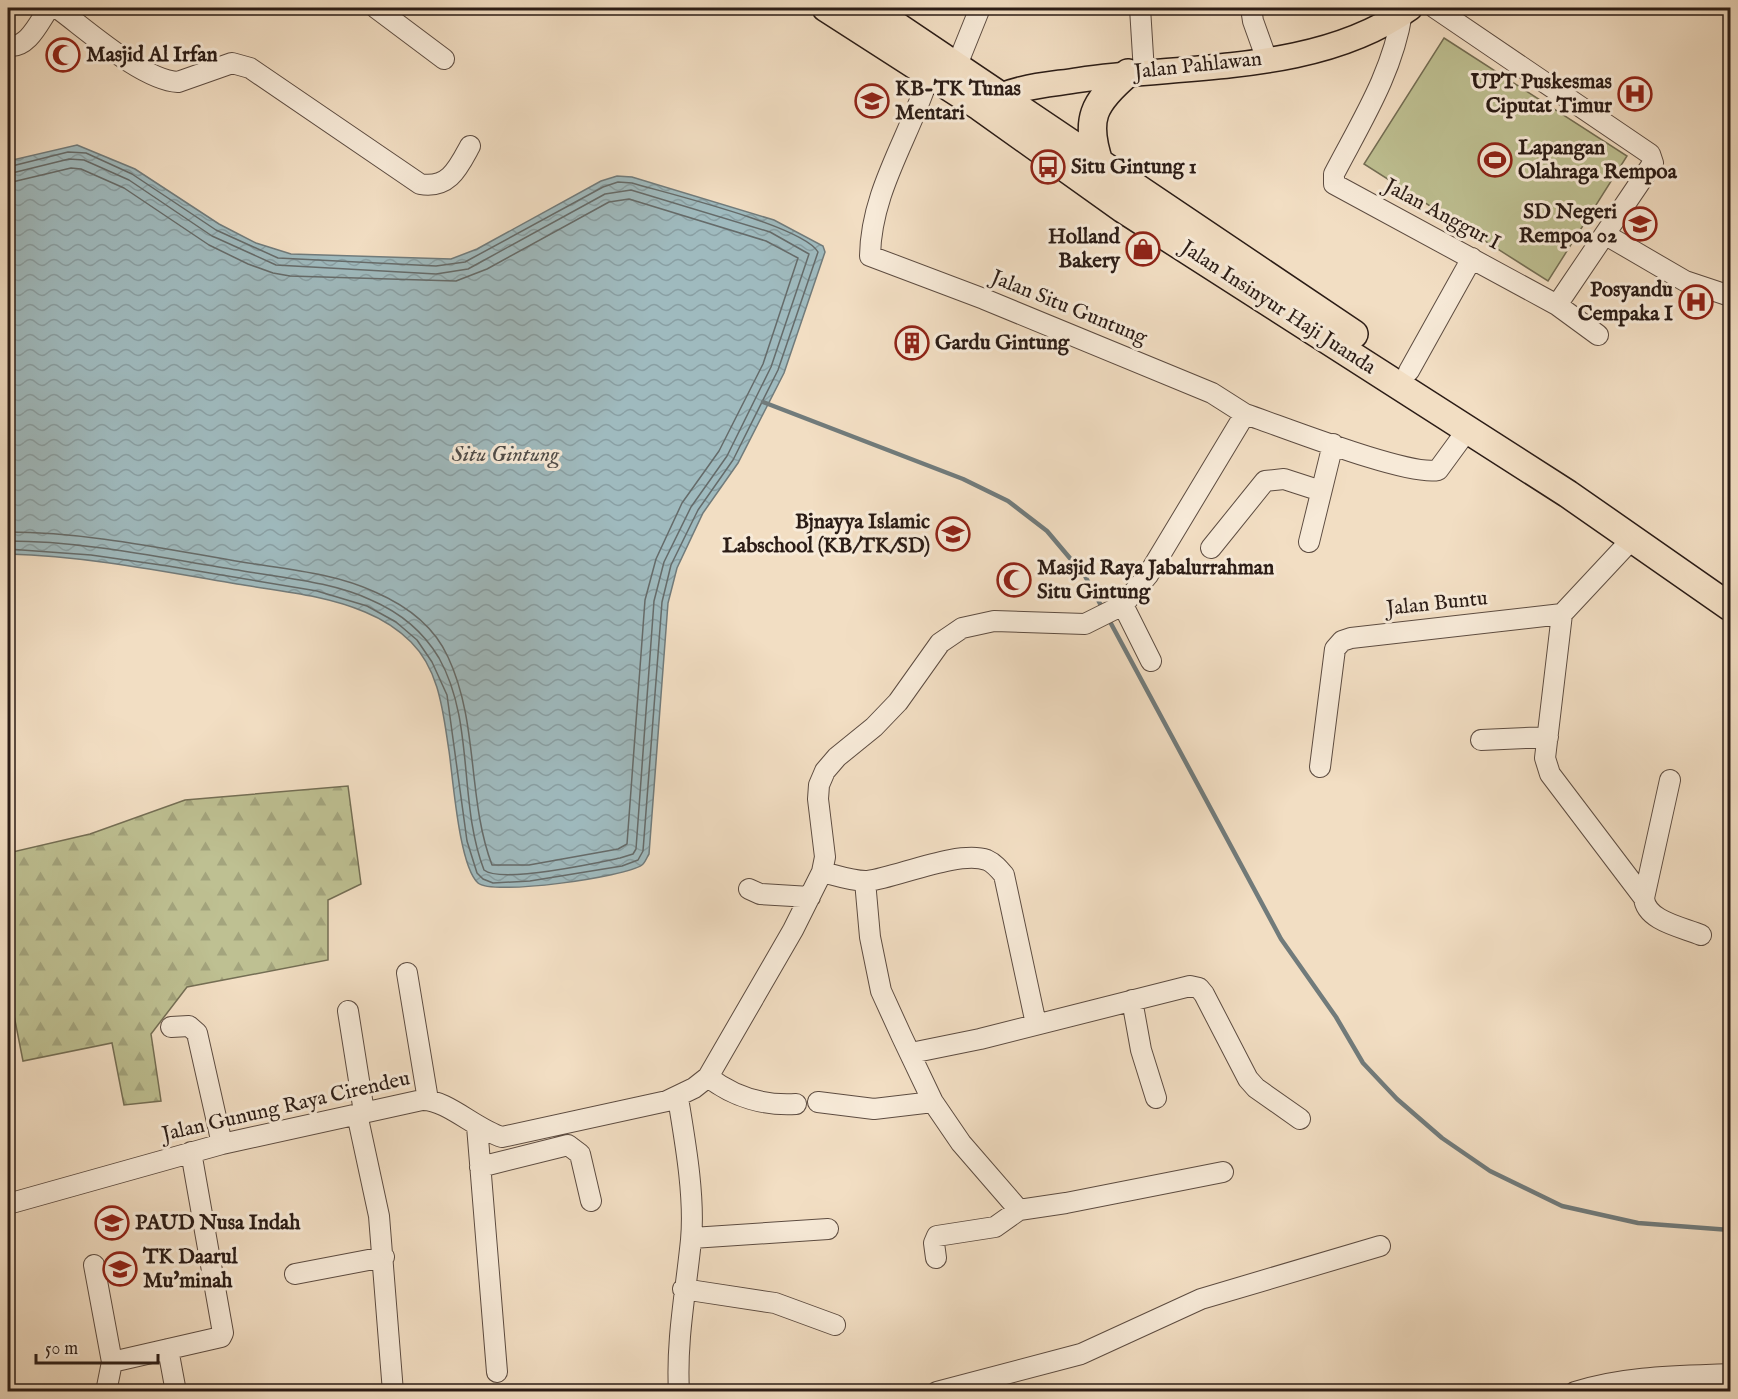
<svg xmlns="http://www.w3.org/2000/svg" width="1738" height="1399" viewBox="0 0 1738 1399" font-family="'IM FELL English',serif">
  <defs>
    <pattern id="forest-firs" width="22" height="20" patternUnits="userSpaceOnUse" patternTransform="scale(1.5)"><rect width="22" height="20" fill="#bec092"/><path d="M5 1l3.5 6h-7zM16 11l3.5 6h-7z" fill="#a3a47d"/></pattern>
    <pattern id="water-waves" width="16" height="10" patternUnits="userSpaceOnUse" patternTransform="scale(1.5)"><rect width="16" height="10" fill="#9fbabe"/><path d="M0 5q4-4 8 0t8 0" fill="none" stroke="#899fa3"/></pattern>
  </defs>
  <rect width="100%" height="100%" fill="#f2dec3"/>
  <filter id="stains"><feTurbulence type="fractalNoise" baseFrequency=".00333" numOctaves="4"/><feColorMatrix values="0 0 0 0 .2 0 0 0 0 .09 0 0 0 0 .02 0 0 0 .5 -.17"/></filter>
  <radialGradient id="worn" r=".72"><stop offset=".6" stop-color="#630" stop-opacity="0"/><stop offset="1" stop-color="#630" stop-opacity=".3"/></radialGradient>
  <path fill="url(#forest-firs)" stroke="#746e54" stroke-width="1.5" d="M348,786L361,884L328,900V960L187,987L151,1034L161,1101L124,1105L112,1043L23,1061L8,985V853L90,834L185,800Z"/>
  <path fill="#bec092" stroke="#746e54" stroke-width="1.5" d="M1444,38L1627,156L1548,281L1364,164Z"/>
  <path fill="url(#water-waves)" stroke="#717b7b" stroke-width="1.5" d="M77,145L135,169L219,224L256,243L291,254L451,259L477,249L601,181L617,176L632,177L774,220L823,246L825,252L784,373L738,463L703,513L677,568L668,603L649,854C647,857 645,863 642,865C625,877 493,896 478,883C459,866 453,778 449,751C443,713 440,671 411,642C398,629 382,619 365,612C326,595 279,591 237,584C161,571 85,556 8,554V161Z"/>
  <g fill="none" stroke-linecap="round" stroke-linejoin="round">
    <path stroke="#656b6a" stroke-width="1.5" d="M8,167L68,152L86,153L132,174L216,230L278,258L436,266L465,262L603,187L618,182L632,183C666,193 803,226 818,252L778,370L733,460L698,510L671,565L662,602L643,851L638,860L622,866L530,881L493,883L483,879L477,873L467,841L447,695L432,662L417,640L396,622L367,606L317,591L168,566L91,555L8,549
      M8,174L69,159L84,160L129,180L212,236L276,265L436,274L468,269L605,194L631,190L770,232L809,254L771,367L727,456L691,507L664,562L654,601L636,849L633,854L620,858C596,863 501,884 484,870C458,803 475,722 439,658C423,631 399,612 371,600C330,581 281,578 238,570C162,558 84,541 8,541
      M8,183L71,168L81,169L124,188L209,245L248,264L273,273L290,276L456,281L487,269L609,202L629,199L766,241L798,258L763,364L719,451L682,503L656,559L645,600L627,844L618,849L529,865H492C467,799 479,723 448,657C434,626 405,605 375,592C335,573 285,569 242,562C165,549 86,532 8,532"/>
    <path stroke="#717b7b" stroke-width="4.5" d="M763,402L963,479L1008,501L1047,531L1085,576L1104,611
      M1108,618L1281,939L1336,1017L1363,1063L1397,1099L1442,1138L1490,1171L1562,1206L1638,1223L1730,1230"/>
    <defs>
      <path id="minor" d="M57,8C86,29 142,80 178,82L232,63L250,68L420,184C449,189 458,168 470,146
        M376,8L444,59
        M1140,8L1144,72
        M1251,8L1253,21L1267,60
        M1435,8L1650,154L1653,163L1557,305
        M1402,13C1393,72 1361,122 1334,174V184L1557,305L1598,335
        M8,46C28,49 39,22 49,8
        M957,65L980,8
        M929,75C910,137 871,190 870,256L984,299L1212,393L1245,414
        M1606,235L1685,281L1730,296
        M1409,371L1472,258
        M1309,542L1333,444
        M1211,548L1265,481L1284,479L1321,491
        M1123,605L1151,661
        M1562,614L1545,758L1550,774L1644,898
        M1481,740L1548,737
        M1320,767L1335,649L1342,641L1351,638L1562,614L1633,538
        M1670,780L1644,898C1646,921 1682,927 1701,935
        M822,872C835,875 854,882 868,881C898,877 958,850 987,860C994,863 999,869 1004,875L1036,1024
        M865,881L870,937L881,991L902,1037L933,1102L961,1143L1019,1210L1066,1203L1223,1172
        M749,889L760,894L810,897
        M407,973L428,1100
        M1132,1000L1141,1050L1156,1098
        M348,1011L364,1112
        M171,1027L189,1026L197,1033L222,1144
        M911,1053L980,1039L1190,986L1199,988L1204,994L1248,1079L1256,1088L1300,1119
        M708,1077C734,1097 765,1106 796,1104
        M678,1098C685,1141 695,1196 691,1240C686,1291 676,1340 679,1392
        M818,1102L874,1109L933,1102
        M357,1114L379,1216L393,1392
        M477,1126L497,1372
        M480,1167L568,1145L580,1154L591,1201
        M8,1204L222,1144L422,1100C446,1099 477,1130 502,1137L667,1101L694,1088L708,1077L793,930L822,872L825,857L818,799L819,785L825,771L837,757L874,727L898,702L940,643L962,628L994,621L1085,624L1123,605L1148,575L1245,414C1281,426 1409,477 1438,470L1468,429
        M692,1238L828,1229
        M936,1258L934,1243L937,1236L995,1227L1019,1210
        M94,1265L112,1362
        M295,1274L384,1257
        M683,1289L775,1303L835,1325
        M168,1349L176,1392
        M106,1392L112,1362L221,1337L223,1333L191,1152
        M937,1392L1081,1354L1201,1299L1380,1246
        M1575,1392C1624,1376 1679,1376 1730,1374"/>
      <path id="major" d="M987,103C1014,86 1048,85 1079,80C1188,64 1318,74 1410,8"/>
      <path id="highway" d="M826,8L980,107L1123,209L1568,494L1730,607
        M870,8L1354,334
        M1100,165C1084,119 1093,103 1128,73"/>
    </defs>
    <use href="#minor" stroke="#5d4c41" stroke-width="22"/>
    <use href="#major" stroke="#2b1c16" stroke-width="27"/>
    <use href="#highway" stroke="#2b1c16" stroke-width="30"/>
    <use href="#minor" stroke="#f7ead8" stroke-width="20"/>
    <use href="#major" stroke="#f2dec3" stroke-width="24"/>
    <use href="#highway" stroke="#f2dec3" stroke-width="27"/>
  </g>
  <defs>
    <symbol id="mosque-ring" viewBox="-11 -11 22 22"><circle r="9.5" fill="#f7ead8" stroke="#8f2418" stroke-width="1.5"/><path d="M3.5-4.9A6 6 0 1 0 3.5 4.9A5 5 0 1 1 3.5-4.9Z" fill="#8f2418"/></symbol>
    <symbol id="hospital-ring" viewBox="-11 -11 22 22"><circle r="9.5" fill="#f7ead8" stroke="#8f2418" stroke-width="1.5"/><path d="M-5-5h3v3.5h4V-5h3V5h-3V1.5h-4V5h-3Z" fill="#8f2418"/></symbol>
    <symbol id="school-ring" viewBox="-11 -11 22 22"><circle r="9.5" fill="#f7ead8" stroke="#8f2418" stroke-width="1.5"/><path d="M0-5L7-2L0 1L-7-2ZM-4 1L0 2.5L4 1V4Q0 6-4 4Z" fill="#8f2418"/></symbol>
    <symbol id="stadium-ring" viewBox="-11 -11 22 22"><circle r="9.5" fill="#f7ead8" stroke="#8f2418" stroke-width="1.5"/><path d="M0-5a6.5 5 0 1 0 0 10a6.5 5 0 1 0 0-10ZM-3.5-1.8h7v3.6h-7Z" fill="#8f2418"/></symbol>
    <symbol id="bus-ring" viewBox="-11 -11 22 22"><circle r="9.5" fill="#f7ead8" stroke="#8f2418" stroke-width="1.5"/><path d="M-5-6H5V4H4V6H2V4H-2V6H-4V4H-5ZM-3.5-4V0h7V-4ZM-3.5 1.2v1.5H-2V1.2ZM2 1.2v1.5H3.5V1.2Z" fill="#8f2418"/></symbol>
    <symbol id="shop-ring" viewBox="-11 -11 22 22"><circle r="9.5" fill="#f7ead8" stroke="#8f2418" stroke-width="1.5"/><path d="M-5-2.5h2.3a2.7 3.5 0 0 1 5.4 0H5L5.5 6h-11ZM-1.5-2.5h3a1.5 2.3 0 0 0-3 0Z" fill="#8f2418"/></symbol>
    <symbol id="building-ring" viewBox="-11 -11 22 22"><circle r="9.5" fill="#f7ead8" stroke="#8f2418" stroke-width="1.5"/><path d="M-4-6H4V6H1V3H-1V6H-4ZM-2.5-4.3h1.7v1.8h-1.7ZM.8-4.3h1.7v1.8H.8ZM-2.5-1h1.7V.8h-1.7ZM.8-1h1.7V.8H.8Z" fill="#8f2418"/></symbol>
  </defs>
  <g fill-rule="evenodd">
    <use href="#mosque-ring" x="44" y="36" width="38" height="38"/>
    <use href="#hospital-ring" x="1616" y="75" width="38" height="38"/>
    <use href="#school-ring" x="853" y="82" width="38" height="38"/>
    <use href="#stadium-ring" x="1476" y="141" width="38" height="38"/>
    <use href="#bus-ring" x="1029" y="148" width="38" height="38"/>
    <use href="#school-ring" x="1621" y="205" width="38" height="38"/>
    <use href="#shop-ring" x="1124" y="230" width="38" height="38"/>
    <use href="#hospital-ring" x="1677" y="283" width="38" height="38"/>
    <use href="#building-ring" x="893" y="324" width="38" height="38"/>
    <use href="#school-ring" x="934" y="515" width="38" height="38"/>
    <use href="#mosque-ring" x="995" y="561" width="38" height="38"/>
    <use href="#school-ring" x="93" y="1204" width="38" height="38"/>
    <use href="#school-ring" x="101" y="1250" width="38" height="38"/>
  </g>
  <g text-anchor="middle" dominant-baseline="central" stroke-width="6" stroke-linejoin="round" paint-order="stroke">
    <g font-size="21" font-weight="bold" fill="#2b1c16" stroke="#f7ead8" text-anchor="start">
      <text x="86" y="55">Masjid Al Irfan</text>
      <text x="1612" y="82" text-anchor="end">UPT Puskesmas<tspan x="1612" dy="24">Ciputat Timur</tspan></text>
      <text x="895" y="89">KB-TK Tunas<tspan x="895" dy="24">Mentari</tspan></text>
      <text x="1518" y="148">Lapangan<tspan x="1518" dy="24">Olahraga Rempoa</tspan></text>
      <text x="1071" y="167">Situ Gintung 1</text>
      <text x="1617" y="212" text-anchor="end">SD Negeri<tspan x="1617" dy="24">Rempoa 02</tspan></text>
      <text x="1120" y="237" text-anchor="end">Holland<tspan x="1120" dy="24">Bakery</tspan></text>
      <text x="1673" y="290" text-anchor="end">Posyandu<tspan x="1673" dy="24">Cempaka I</tspan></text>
      <text x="935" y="343">Gardu Gintung</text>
      <text x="930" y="522" text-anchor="end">Bjnayya Islamic<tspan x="930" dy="24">Labschool (KB/TK/SD)</tspan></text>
      <text x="1037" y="568">Masjid Raya Jabalurrahman<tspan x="1037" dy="24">Situ Gintung</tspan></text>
      <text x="135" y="1223">PAUD Nusa Indah</text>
      <text x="143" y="1257">TK Daarul<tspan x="143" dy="24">Mu'minah</tspan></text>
    </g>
    <g font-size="21" fill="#2b1c16" stroke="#f7ead8">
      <text transform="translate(1198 66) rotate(-6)">Jalan Pahlawan</text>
      <text transform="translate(1442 215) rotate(28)">Jalan Anggur I</text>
      <text transform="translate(1069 308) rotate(22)">Jalan Situ Guntung</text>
      <text transform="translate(1278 308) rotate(33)">Jalan Insinyur Haji Juanda</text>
      <text transform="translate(1437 604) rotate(-6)">Jalan Buntu</text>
      <text transform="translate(286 1107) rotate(-13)">Jalan Gunung Raya Cirendeu</text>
    </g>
    <g font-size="22" font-style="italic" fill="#4e4b48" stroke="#f7ead8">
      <text x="505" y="455">Situ Gintung</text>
    </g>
  </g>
  <rect width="1738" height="1399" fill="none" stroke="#f2dec3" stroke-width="30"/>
  <rect x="9" y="9" width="1720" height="1381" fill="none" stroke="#2b1c16" stroke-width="3"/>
  <rect x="15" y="15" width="1708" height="1369" fill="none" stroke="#2b1c16" stroke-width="1.5"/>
  <path d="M36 1354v9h122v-9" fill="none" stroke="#2b1c16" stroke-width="3"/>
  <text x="45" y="1354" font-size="18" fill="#2b1c16" stroke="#f7ead8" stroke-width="4.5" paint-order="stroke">50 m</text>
  <rect width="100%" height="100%" filter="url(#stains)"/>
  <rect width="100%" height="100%" fill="url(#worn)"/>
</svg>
